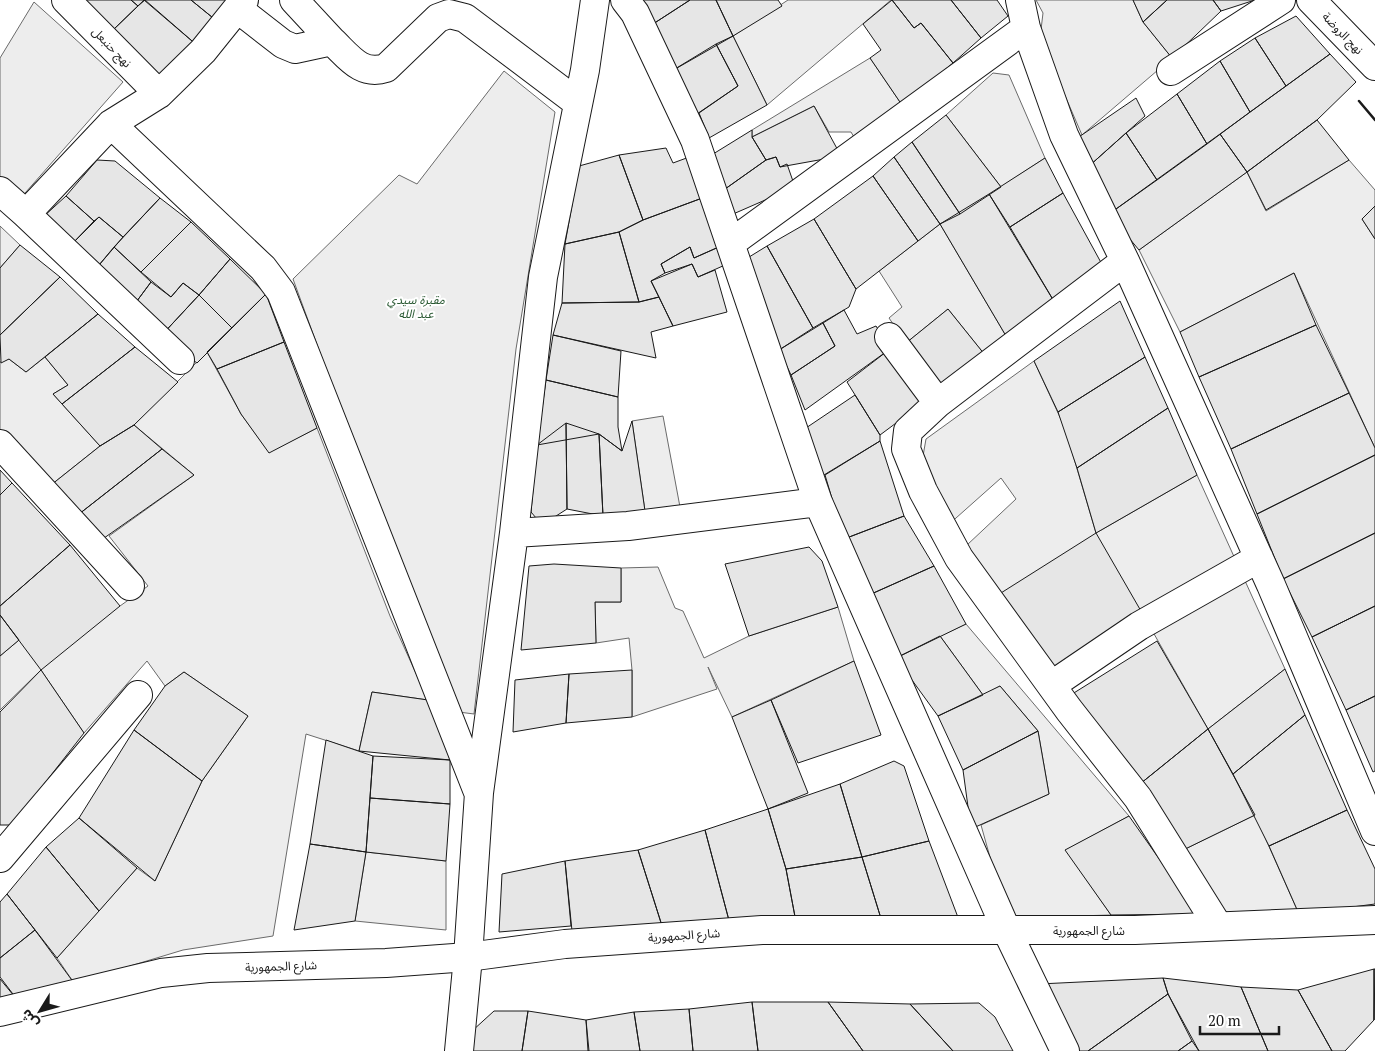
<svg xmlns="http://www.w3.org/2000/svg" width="1375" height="1051" viewBox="0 0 1375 1051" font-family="'PT Serif','Noto Sans Arabic',serif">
  <rect width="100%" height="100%" fill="#fff"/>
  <path fill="#ededed" stroke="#6a6a6a" d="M788,0H891L767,105L733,36Z
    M1036,0H1133L1143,22L1172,58L1082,135L1040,38L1043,13Z
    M34,2L123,82L18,201L0,185V58Z
    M870,58L902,105L858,144L851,132H829L814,106L752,137V130Z
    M504,71L555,112L516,349L474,714L451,711L293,279L399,175L417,184Z
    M993,73L1009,75L1045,158L1001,187L946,115Z
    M1349,160L1375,190V206L1362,219L1375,239V448L1294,273L1180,332L1139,250L1247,172L1266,211Z
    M940,224L1009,341L985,355L948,309L906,343L889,318L902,307L879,271Z
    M0,226L20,245L0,268Z
    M207,352L241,414L269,452L317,428L390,616L428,700L372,692L359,751L306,734L273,936L183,950L74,983L57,958L137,868L155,881L202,781L248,716L184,672L165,686L147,661L84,733L41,670L0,710V656L19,640L120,606L148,586L109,536L194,475L134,425Z
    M45,357L68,385L53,394L100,446L46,489L0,440V362L9,359L26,372Z
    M1034,361L1065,428L1096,533L1197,475L1285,669L1208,729L1145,618L993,598L967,545L1016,499L1001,478L947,526L923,456L926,439Z
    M663,416L680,507L645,511L632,421Z
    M658,567L675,608L683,611L704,658L749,636L838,607L854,661L732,717L708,667L717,689L632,717V670L629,638L596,643L595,602H621V568Z
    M966,624L1129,816L1066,850L1111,915L1007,918L981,825L1049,794L1038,731L1000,686L983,695L940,636Z
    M1255,815L1299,914L1223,915L1179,852Z
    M366,852L446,861V930L355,921Z"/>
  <path fill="#e6e6e6" stroke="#1a1a1a" d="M78,0H131L138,6L112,31Z
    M131,0H145L138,6Z
    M144,0L199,47L177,73L157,74L112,31Z
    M145,0H191L218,22L199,47Z
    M191,0H231L218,22Z
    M637,0H690L653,24Z
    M690,0H716L733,36L670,72L653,24Z
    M716,0H778L782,6L733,36Z
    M892,0L914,28L921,23L953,63L902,105L870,58L881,50L863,24Z
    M892,0H951L981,38L953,63L921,23L914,28Z
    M951,0H997L1008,16L981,38Z
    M1133,0H1167L1143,22Z
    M1167,0H1213L1221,11L1172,58L1143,22Z
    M1213,0H1255L1221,11Z
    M1296,16L1330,54L1286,86L1255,38Z
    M733,36L767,105L709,138L699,113L738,86L716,44Z
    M1255,38L1286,86L1250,112L1220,61Z
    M716,44L738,86L691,118L670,72Z
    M1330,54L1356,82L1317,120L1247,172L1220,134Z
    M1220,61L1250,112L1207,144L1177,94Z
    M1177,94L1207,144L1157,180L1126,133Z
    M1136,98L1145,116L1088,167L1073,141Z
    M814,106L841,156L780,167L776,157L766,160L752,137Z
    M946,115L1001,187L960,214L912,142Z
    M1317,120L1349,160L1266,210L1247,172Z
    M752,130V137L766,160L718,194L705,159Z
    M1126,133L1157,180L1109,214L1088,167Z
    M1220,134L1247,172L1139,250L1109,214Z
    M912,142L960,214L940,224L894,157Z
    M666,148L673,163L692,156L705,197L643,220L619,155Z
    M619,155L643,220L619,232L565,244L579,166Z
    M776,157L780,167L787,164L795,187L724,218L718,194L766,160Z
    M894,157L940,224L918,241L873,176Z
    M1045,158L1063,193L1010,227L989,194Z
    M97,160L115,161L160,198L123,237L99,217L94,221L66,196Z
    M873,176L918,241L856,289L814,219Z
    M1063,193L1104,268L1058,308L1010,227Z
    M989,194L1058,308L1009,341L940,224Z
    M66,196L94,221L68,248L42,218Z
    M705,197L721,246L694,258L690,247L661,264L665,273L651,281L659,297L639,302L619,232L643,220Z
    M160,198L191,222L141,272L114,247Z
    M1375,206V239L1362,219Z
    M99,217L123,237L94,271L68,248Z
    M814,219L856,289L849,307L813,328L767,246Z
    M191,222L230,259L199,295L183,283L171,297L141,272Z
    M619,232L639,302L562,303L565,244Z
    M20,245L60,277L0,335V268Z
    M721,246L725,265L698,277L692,264L665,273L661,264L690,247L694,258Z
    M767,246L813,328L779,350L741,262Z
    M114,247L151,282L131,309L94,271Z
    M230,259L266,294L232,328L199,295Z
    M692,264L698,277L715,270L727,312L673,326L651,281Z
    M1294,273L1316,325L1199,377L1180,332Z
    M60,277L98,314L26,372L9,359L1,363L0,335Z
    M151,282L171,297L183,283L199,295L160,337L131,309Z
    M266,294L284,342L217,369L207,352Z
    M199,295L232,328L197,363L160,337Z
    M659,297L673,326L651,332L656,358L553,335L562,303L639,302Z
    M1120,301L1145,357L1058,412L1034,361Z
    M948,309L985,355L940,392L906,343Z
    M844,310L857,334L876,326L890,349L805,410L791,375L835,346L823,323Z
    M98,314L135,347L62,404L53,394L68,385L45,357Z
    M823,323L835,346L791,375L779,350Z
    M1316,325L1349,393L1231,449L1199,377Z
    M553,335L621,351L618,397L546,380Z
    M284,342L317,428L269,453L241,414L217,369Z
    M135,347L178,382L134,425L100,446L62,404Z
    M890,349L927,400L880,435L847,382Z
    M1145,357L1168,408L1077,468L1058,412Z
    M546,380L618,397V427L622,451L599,434L537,445Z
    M1349,393L1375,448V455L1257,514L1231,449Z
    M855,395L880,435V441L819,478L800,432Z
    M1168,408L1197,475L1096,533L1077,468Z
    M632,421L645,511L603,516L599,434L622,451Z
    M566,423L567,509L542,525L531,512L537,445Z
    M566,423L599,434L603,516L567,509Z
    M134,425L162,449L74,518L46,489L100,446Z
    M880,441L904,516L844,539L825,475Z
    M162,449L194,475L97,543L74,518Z
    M1375,455V533L1283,579L1257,514Z
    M0,470L12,483L0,495Z
    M12,483L70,545L0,606V495Z
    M904,516L934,566L869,595L844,539Z
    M1096,533L1145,618L1049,676L993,598Z
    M1375,533V606L1312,637L1283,579Z
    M70,545L120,606L41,670L0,615V606Z
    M809,547L822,561L838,607L749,636L725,564Z
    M554,564L621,568V602H595L596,643L521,650L529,566Z
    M934,566L966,624L896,658L869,595Z
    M1375,606V696L1346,710L1312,637Z
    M0,615L19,640L0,656Z
    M940,636L983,695L938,716L896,658Z
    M1157,641L1208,729L1135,788L1069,696Z
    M854,661L881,735L798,763L771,700Z
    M1285,669L1305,715L1233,774L1208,729Z
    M41,670L84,733L12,825H0V712Z
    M632,670V717L566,723L569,674Z
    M184,672L248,716L202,781L134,730L165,686Z
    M569,674L566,723L513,732L515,680Z
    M1000,686L1038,731L963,770L938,716Z
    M372,692L428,700L443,734L450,760L359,751Z
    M1375,696V771L1373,772L1346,710Z
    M771,700L808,793L768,809L732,717Z
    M1305,715L1347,810L1269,846L1233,774Z
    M1208,729L1255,815L1179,852L1135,788Z
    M134,730L202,781L155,881L79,818Z
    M1038,731L1049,794L971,829L963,770Z
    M326,740L373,756L366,852L310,844Z
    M373,756L450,760V804L370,798Z
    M894,761L904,766L929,841L862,857L840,784Z
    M840,784L862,857L786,869L768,809Z
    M370,798L450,804L446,861L366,852Z
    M768,809L786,869L796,922L731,928L705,830Z
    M1347,810L1375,869V904L1299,914L1269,846Z
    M1129,816L1198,914L1111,915L1065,850Z
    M79,818L137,868L99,911L46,847Z
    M705,830L731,928L663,929L638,850Z
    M929,841L959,920L883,925L862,857Z
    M310,844L366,852L355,921L294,930Z
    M46,847L99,911L57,958L7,894Z
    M638,850L663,929L573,941L565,861Z
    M862,857L883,925L796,922L786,869Z
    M565,861L571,926L499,932L502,874Z
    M7,894L35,930L0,958V902Z
    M35,930L74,983L19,1002L0,977V958Z
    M1374,969H1375L1374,1020Z
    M1374,969V1020L1345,1051H1332L1298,990Z
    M1163,978L1241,987L1268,1051H1199L1168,994Z
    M1163,978L1168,994L1088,1051H1069L1039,984Z
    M0,979L19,1002L0,1007Z
    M1241,987L1298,990L1332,1051H1268Z
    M1168,994L1192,1041L1178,1051H1088Z
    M752,1002H828L863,1051H758Z
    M752,1002L758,1051H693L689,1009Z
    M828,1002L910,1004L953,1051H863Z
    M979,1003L995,1017L1013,1051H953L910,1004Z
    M689,1009L693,1051H640L634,1012Z
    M494,1011H528L522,1051H470L472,1031Z
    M528,1011L586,1020L589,1051H522Z
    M634,1012L640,1051H588L586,1020Z
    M1192,1041L1199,1051H1178Z"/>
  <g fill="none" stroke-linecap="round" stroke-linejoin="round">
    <defs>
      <path id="minor" d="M66,0L159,94
        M625,0L635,13L695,140L818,502L1006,929L1065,1051
        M1311,0L1375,66
        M238,9L283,44L295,49L332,41L294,0
        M1026,28L1064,135L1125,261L1271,585L1375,831
        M332,41C349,57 361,76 386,68L438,18L449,14L465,18L578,103
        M1171,71L1281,0
        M111,124L263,268L281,292L478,792
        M0,191L26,214L111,124L159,94L203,51L244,0
        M26,214L180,360
        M731,243L1026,28L1020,0
        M1125,261L938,403L908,431L906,449L923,491L959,558L1069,710L1138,798L1218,926
        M889,337L938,403
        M0,444L130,586
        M514,533L628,526L818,502
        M1052,685L1139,626L1259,558
        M0,858L138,695
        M459,1051L468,957L479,793L514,533L543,277L585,70L595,0"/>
      <path id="major" d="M0,1012L161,973L208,968L386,963L468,957L565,944L762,930H1135L1375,920"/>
    </defs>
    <use href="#minor" stroke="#1a1a1a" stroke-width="30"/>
    <use href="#major" stroke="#1a1a1a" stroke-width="30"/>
    <use href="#minor" stroke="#fff" stroke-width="28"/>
    <use href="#major" stroke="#fff" stroke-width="28"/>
    <path stroke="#1a1a1a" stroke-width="2.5" d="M1359,101L1375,120"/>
  </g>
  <g text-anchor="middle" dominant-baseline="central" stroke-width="4" stroke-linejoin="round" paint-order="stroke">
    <g font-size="12" fill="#1a1a1a" stroke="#fff">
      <text transform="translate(1343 33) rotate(46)">نهج الروضة</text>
      <text transform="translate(112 47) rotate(46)">نهج حنبعل</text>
      <text x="1089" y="930">شارع الجمهورية</text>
      <text transform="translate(684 935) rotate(-4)">شارع الجمهورية</text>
      <text transform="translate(281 966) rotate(-2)">شارع الجمهورية</text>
    </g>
    <g font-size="12" font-style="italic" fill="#2b5a34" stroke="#fff">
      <text x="416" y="299">مقبرة سيدي<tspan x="416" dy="14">عبد الله</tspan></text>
    </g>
  </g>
  <g transform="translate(40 1011) rotate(233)" stroke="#ffffff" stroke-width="4" paint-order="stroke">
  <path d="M0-4L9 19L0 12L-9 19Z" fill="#1a1a1a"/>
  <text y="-8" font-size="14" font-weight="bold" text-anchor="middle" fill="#1a1a1a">ش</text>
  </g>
  <path d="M1200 1026v8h79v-8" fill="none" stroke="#1a1a1a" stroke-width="2.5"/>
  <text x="1208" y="1026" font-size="15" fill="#1a1a1a" stroke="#ffffff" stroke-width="4" paint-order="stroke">20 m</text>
</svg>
